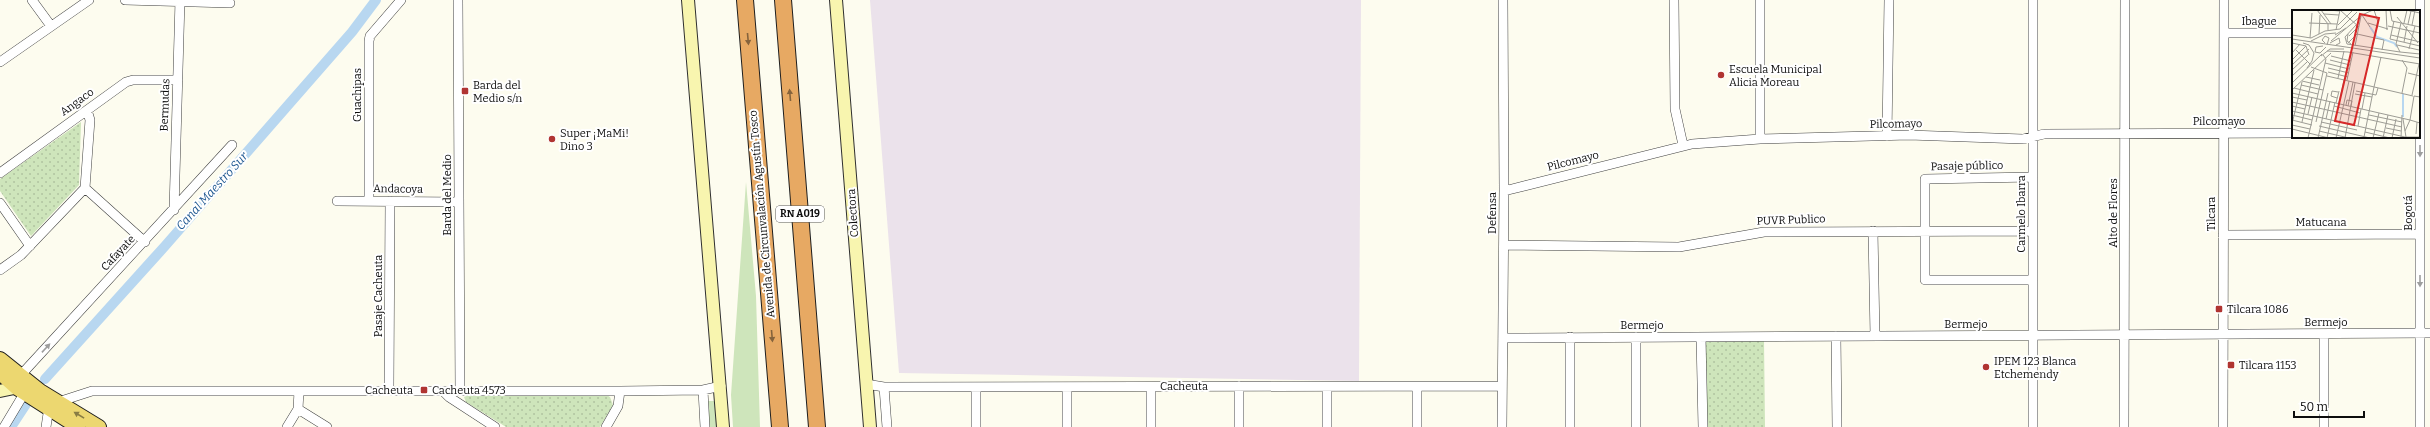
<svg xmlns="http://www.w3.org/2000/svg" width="2430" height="427" viewBox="0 0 2430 427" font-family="Bitter,serif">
  <defs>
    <pattern id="park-dots" width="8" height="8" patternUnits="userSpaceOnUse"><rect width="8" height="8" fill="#cee5bb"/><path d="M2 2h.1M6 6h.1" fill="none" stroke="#b0c3a0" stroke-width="1.8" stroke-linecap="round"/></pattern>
  </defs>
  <rect width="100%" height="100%" fill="#fdfcef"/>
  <path fill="#ebe2eb" d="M870,0H1361L1359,381L899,373Z"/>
  <path fill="#cee5bb" d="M746,182L756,296L760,427H733L731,395Z
    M706,401H716L717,427H708Z"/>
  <path fill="url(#park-dots)" d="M81,122L79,185L31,236L0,191V179Z
    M1704,340H1764L1765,427H1705Z
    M605,394L610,397L613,405L600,427H506L466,402L464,397L469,395Z"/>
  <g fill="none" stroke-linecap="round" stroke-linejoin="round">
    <path stroke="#b8d7f0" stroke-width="10" d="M45,379L165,246L352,32L376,0
      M11,427L28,401"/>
    <defs>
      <path id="street" d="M32,0L51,26
        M125,0L230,3
        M458,0L460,390
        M1674,0L1675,109L1683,145
        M2033,0V427
        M2224,33H2293
        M0,62L89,0
        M1887,136L1889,0
        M1760,139V0
        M0,173L126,82L133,80H178
        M85,188L145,242
        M1504,191L1692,144L1760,139L1909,135L2023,139L2044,134L2293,133
        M337,201L459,202
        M369,201V41L370,36L401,0
        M0,203L30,246
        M174,210L180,0
        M1873,231L1875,336
        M2223,235L2420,234
        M1504,245L1679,247L1764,232L2033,231
        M0,270L21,255L85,188L90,120L87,110
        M2033,280H1925V179L2033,177
        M1836,336L1837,427
        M1701,337L1703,427
        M1503,338L2430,333
        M20,376L232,145
        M866,384L884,387L1502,386
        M1239,386V427
        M884,387L887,427
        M976,387V427
        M389,390L390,201
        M703,390L705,427
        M443,391L449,397L495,427
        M58,402L92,391H620L703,390L721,386
        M298,409L327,427
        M4,427L25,392
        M46,427L49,407
        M287,427L298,409L299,391
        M606,427L618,406L620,391
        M1067,427V387
        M1151,427V387
        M1327,427V387
        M1417,427V387
        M1502,427L1504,191L1503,0
        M1570,427V337
        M1636,427V337
        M2124,427L2125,0
        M2223,427L2224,0
        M2324,427V334
        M2420,427V0"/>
      <path id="secondary" d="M688,0L723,427
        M836,0L870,427
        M0,391L24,386"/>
      <path id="primary" d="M0,359L40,391L99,427
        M0,373L17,388L78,427"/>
      <path id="highway" d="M745,0L780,427
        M783,0L817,427"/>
    </defs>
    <use href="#street" stroke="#404040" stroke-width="10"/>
    <use href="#secondary" stroke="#2f2f2f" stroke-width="14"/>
    <use href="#primary" stroke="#1e1e1e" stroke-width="16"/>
    <use href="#highway" stroke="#1e1e1e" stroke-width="18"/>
    <use href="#street" stroke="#fff" stroke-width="9"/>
    <use href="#secondary" stroke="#f8f5af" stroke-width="12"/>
    <use href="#primary" stroke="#ecd770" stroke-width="14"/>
    <use href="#highway" stroke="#e7a963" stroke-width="16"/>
  </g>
  <defs><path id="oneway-solid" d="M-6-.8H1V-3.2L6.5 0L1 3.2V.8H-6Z"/></defs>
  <g fill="#85633c">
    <use href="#oneway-solid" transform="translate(748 39) rotate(85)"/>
    <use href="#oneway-solid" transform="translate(790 95) rotate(-95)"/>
    <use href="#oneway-solid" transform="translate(772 336) rotate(85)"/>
  </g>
  <g fill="#9e9e9e">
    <use href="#oneway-solid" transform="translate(2420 151) rotate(90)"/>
    <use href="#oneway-solid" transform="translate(2420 281) rotate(90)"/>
    <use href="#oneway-solid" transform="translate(46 348) rotate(-47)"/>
  </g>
  <use fill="#887c43" href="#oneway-solid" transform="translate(79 415) rotate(-149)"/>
  <g fill="#b03432" stroke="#fff" stroke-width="1.5">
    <circle cx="1721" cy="75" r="4"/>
    <rect x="461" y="87" width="8" height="8" rx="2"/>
    <circle cx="552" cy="139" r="4"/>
    <rect x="2215" y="305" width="8" height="8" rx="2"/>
    <rect x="2227" y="361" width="8" height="8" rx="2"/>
    <circle cx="1986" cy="367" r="4"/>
    <rect x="420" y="386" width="8" height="8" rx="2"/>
  </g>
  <g text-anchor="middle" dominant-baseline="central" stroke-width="4" stroke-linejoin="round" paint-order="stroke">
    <rect fill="#fff" stroke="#565656" stroke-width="1" x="776" y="206" width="48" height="16" rx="3"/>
    <g font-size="10" font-weight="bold" fill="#0d0d0d">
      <text x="800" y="214">RN A019</text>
    </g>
    <g font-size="11" fill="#0d0d0d" stroke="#fff">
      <text x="2259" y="21">Ibague</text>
      <text transform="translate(357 95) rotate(-90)">Guachipas</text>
      <text transform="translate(77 102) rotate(-36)">Angaco</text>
      <text transform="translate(165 105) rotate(-88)">Bermudas</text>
      <text x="2219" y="121">Pilcomayo</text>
      <text transform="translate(1896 124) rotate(-1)">Pilcomayo</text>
      <text transform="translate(1573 161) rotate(-14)">Pilcomayo</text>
      <text transform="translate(1967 166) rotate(-1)">Pasaje público</text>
      <text transform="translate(398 189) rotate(1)">Andacoya</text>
      <text transform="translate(447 195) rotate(-90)">Barda del Medio</text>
      <text transform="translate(853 213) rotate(-94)">Colectora</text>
      <text transform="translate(1492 213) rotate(-90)">Defensa</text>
      <text transform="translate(2113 213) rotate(-90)">Alto de Flores</text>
      <text transform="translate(2408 213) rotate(-90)">Bogotá</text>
      <text transform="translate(762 214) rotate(-95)">Avenida de Circunvalación Agustín Tosco</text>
      <text transform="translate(2021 214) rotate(-90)">Carmelo Ibarra</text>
      <text transform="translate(2211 214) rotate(-90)">Tilcara</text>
      <text transform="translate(1791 220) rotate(-2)">PUVR Publico</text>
      <text x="2321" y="222">Matucana</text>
      <text transform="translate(118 253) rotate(-47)">Cafayate</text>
      <text transform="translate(378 296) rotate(-90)">Pasaje Cacheuta</text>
      <text x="2326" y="322">Bermejo</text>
      <text x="1966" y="324">Bermejo</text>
      <text x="1642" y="325">Bermejo</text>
      <text x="1184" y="386">Cacheuta</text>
      <text x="389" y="390">Cacheuta</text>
    </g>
    <g font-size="11" fill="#0d0d0d" stroke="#fff" text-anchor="start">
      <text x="1729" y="69">Escuela Municipal<tspan x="1729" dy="13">Alicia Moreau</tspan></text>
      <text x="473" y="85">Barda del<tspan x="473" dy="13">Medio s/n</tspan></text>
      <text x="560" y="133">Super ¡MaMi!<tspan x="560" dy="13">Dino 3</tspan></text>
      <text x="2227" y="309">Tilcara 1086</text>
      <text x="1994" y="361">IPEM 123 Blanca<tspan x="1994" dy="13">Etchemendy</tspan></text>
      <text x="2239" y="365">Tilcara 1153</text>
      <text x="432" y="390">Cacheuta 4573</text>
    </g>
    <g font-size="12" font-style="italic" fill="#225a93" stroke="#fff">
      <text transform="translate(212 191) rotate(-48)">Canal Maestro Sur</text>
    </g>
  </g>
  <g transform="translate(2292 10)">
    <rect width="128" height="128" fill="#fdfcef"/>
    <path fill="none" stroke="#b8d7f0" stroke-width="2" d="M78,17L85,27L102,33L105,37M111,84V107"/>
    <path fill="none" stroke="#9d9c95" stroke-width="1" d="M25,0L36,14V20M29,0L39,14M36,0L48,1M48,0L67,17M82,0L86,12L85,18M94,0L95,20M98,0L100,11L128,17M114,0L128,3M32,4L47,5M70,5L78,17M105,7L126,33M17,13L45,14M76,13L96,19M112,13L115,0M116,14L119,1M46,15L61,0M64,15L53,27L55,34L108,42M120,15L123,0M96,16L128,23M44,20L48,0M27,24L28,5M56,24L55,31L59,34M65,24L92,30L90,40M0,25L19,28L33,21L48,19L65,2M43,25L54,18M99,25L128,32M57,26L66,17M18,28L20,3M0,29L128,48M98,29L128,36M98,29L102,11M19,31L33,24L44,23M39,31L70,5L81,0M112,32L115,16M0,33L14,36L17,45M11,33L17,35L22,43L20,51L15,58M33,33L30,30L33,26L37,28L35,35M38,33L47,28L48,33L44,35M56,33L65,24M105,35L127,40M31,36L24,37L23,42L28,43L34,37M63,36L69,6M117,39L123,16M4,40L18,54M35,41L56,42L128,54M108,42L104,34L109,13M108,42L128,44M0,43L8,34M29,46L38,39H52M39,46L59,51M0,50L14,36M38,50L58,55M33,53L57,59M0,55L17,39M19,57L35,63L24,112M36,58L57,63M0,60L16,45M36,62L56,67M116,63L128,66M0,66L15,52M35,66L121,86M14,67L28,70M46,68L52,41M55,70L61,42M10,71L27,75M0,73L30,44M9,75L31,80M82,77L89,47M2,78L26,84M0,80L39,43M64,81L84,85L86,78M0,83L96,105M110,83L115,58L110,50M63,84L80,87M120,85L127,54M0,87L15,90M45,88L39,86L40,81L46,82M0,92L110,117M44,93L47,81M47,93L52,70M54,95L55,90L60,91L59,96M0,96L13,99M42,96L68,103M56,96L61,72M70,99L73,83M0,101L113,127H128M16,104L20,87M0,105L20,110M77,105L110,112M34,109L38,91M111,109L114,127M0,110L20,115M10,112L22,60M29,112L65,120M0,114L10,72M0,115L18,119M27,116L78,128M66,116L69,99M94,118L109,121M0,119L37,128M27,121L57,128M113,121L118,110L128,113M73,122L98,128M124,124L125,112M72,127L82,77M16,128L34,49L31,45M26,128L36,83M35,128L43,92M44,128L57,71M53,128L63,73M81,128L87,103M91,128L96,105L118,110L122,86L128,87M100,128L104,109M109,128L110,105"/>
    <path fill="#d62828" fill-opacity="0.15" stroke="#d62828" stroke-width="2" d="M68,4L87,8L62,115L43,111Z"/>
    <rect width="128" height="128" fill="none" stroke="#0d0d0d" stroke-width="2"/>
  </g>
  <path d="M2294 411v6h70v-6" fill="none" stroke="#0d0d0d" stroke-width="2"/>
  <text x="2300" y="411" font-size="12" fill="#0d0d0d" stroke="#ffffff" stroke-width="3" paint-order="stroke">50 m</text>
</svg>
